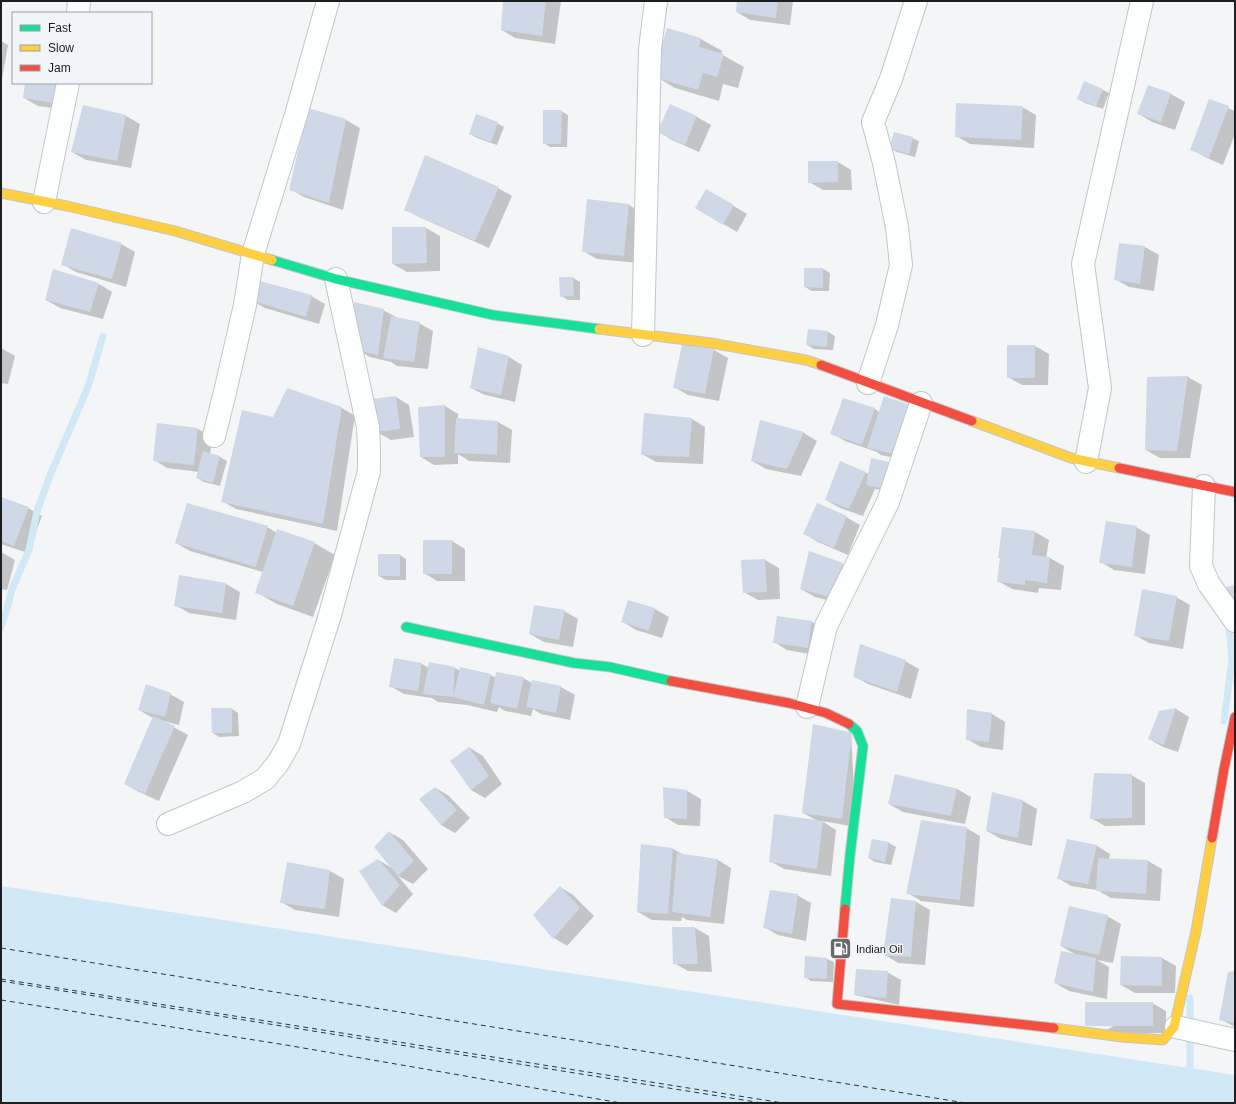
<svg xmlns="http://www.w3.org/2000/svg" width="1236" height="1104" font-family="Helvetica,sans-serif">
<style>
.water{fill:#d1e8f7}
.shadow{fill:#0003}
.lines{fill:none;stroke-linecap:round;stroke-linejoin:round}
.stream{stroke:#d1e8f7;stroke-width:7}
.ferry{stroke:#163b50;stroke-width:1;stroke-dasharray:5 4;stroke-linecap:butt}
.building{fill:#ced8e6}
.street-casing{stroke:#c4c5c7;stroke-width:24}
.fast-casing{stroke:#c4c5c7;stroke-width:11}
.slow-casing{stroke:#c4c5c7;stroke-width:11}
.jam-casing{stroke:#c4c5c7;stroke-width:11}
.street{stroke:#fdfefe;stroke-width:22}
.fast{stroke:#16e098;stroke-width:9}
.slow{stroke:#ffcf43;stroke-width:9}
.jam{stroke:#f24e42;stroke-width:9}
.labels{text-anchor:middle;stroke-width:3;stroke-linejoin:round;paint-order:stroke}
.poi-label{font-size:11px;fill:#1c1e1f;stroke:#f1f5f9;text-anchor:start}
</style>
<rect width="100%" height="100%" fill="#f3f5f7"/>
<!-- water -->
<path class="water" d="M1 886 1235 1075V1103H7L1 1102Z"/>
<!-- shadow -->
<path class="shadow" d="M504 1H561L555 44 515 38 502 30Z
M738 1H793L790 25 750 20 737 12Z
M668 30 701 39 722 51 721 54 744 67 738 88 723 84 719 101 675 88 655 76Z
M1 41 8 45 1 85Z
M26 83 68 110 38 106 24 98Z
M1148 86 1171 94 1185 102 1175 130 1152 122 1139 114Z
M1103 90 1109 93 1103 109 1085 103 1078 99Z
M1210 100 1235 111V134L1223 165 1205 157 1191 149Z
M670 105 697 117 711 125 699 152 672 140 659 132Z
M83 107 126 116 140 124 131 168 86 160 72 152Z
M1022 107 1036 115 1034 148 970 144 956 136Z
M308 109 346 120 360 128 343 210 304 197 290 189Z
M561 111 568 115 567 147H550L544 143Z
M497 123 504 127 497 145 477 138 470 134Z
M912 138 919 141 915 157 897 152 890 148Z
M838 162 851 170 852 190H823L809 182Z
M498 188 512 196 489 248 419 217 405 209Z
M707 190 747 214 737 232 696 208Z
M629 205 642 213 638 263 597 259 583 251Z
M426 228 440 236V271L407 272 393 264Z
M121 244 135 252 126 287 76 272 62 264Z
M1120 244 1145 247 1159 255 1154 291 1129 287 1115 279Z
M805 269H823L830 273 829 291H812L805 287Z
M573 278 580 282V300H568L561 296Z
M99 284 112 292 103 319 60 308 46 300Z
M311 296 325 304 319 324 265 308 251 300Z
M383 310 398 318 419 323 433 331 428 369 397 366 391 362 370 357 356 349Z
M809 330 828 332 835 336 833 350 814 349 807 345Z
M1035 346 1049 354 1048 385H1022L1008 377Z
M1 348 15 356 8 384 1 383Z
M714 350 728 358 719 401 688 395 674 387Z
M509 357 522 365 515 402 485 395 471 388Z
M1188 377 1202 385 1190 458H1160L1146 450 1148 378Z
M396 397 409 405 414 437 391 440 377 432Z
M844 399 875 409 879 412 909 461 881 455 877 452 845 441 832 433Z
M445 406 458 414V420L498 422 512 430 510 463 469 461 458 454V464L434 465 421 457Z
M342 408 355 416 337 531 236 509 222 501 274 418Z
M692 419 705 427 703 464 656 462 642 454Z
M761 421 804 433 817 441 801 476 766 469 752 461Z
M198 429 212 437 210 454 220 457 227 461 220 486 204 482 197 478 199 472 167 468 154 460Z
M865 472 894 492 875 489 863 516 840 508 826 500Z
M1 498 28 508 42 516 28 553 1 544Z
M846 517 860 525 848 555 818 542 805 534Z
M267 527 277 533 314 543 335 555 313 617 277 604 256 592 263 572 190 551 176 543Z
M1136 527 1150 535 1145 574 1114 570 1101 562Z
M1035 532 1049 540 1046 558H1050L1064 566 1061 590 1039 588 1038 593 1012 589 998 581Z
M452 541 465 549V581H437L424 573Z
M1 552 15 560 7 590 1 589Z
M400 555 406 559V580H386L379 576Z
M765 560 779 568 780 599 758 600 744 592 742 561Z
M843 564 856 572 847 605 815 597 801 589Z
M180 576 226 584 240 592 236 620 189 613 175 605Z
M1176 597 1190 605 1183 649 1149 643 1135 635Z
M629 601 655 609 669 617 662 638 636 630 623 622Z
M564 611 578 619 573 647 544 642 530 634Z
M778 617 812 622 826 630 821 656 787 650 774 642Z
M395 659 422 664 429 668H455L460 671 491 675 496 678H523L532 683V681L561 687 575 695 570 720 541 714 533 709 531 716 505 711 499 707 497 712 467 705 438 702 432 698 404 694 390 686Z
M905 661 919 669 911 699 868 684 854 676Z
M170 694 184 702 179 725 164 721V722L188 735 159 801 139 792 125 784 153 718 139 710Z
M232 709 238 713 239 736 219 737 213 733Z
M1176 709 1189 717 1178 752 1163 747 1149 739 1160 712Z
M992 714 1005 722 1003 750 981 747 967 739Z
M851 732 856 827 822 821 836 830 831 876 784 869 770 861 818 821 803 813 849 733Z
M470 748 483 756 502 784 485 798 471 790Z
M895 775 957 789 971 797 965 824 903 812 889 804Z
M1131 775 1145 783V825L1105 826 1091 818Z
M436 788 449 796 470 818 455 833 441 825Z
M687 791 701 799 700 826 678 825 665 817Z
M992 794 1023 801 1037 809 1032 846 1001 839 987 831Z
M966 828 980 836 974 907 921 901 908 893Z
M389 832 403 840 428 869 413 884 398 876 413 894 396 913 382 905 378 860 392 868Z
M872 840 889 843 896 847 891 865 875 862 869 858Z
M641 845 673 849 684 855 718 860 731 868 724 924 687 920 682 917 681 921 652 920 638 912Z
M1097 846 1110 854 1109 859 1148 861 1162 869 1160 901 1111 898 1097 890 1071 886 1058 878Z
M288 863 330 871 344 879 339 917 295 910 281 902Z
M560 887 573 895 594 916 567 946 554 938Z
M797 895 811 903 806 941 778 935 764 927Z
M916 902 930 910 925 965 898 963 885 955Z
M1107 916 1121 924 1113 963 1097 960 1109 967 1107 999 1069 991 1055 983 1075 954 1061 946Z
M673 928H695L709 936 712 972 688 971 674 963Z
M806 957 827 959 834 962 833 982 811 981 805 977Z
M1162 958 1176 966 1175 993H1135L1121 985Z
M887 972 901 980 899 1005 855 995Z
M1235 972V1027L1220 1019Z
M1152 1003 1166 1011V1033L1100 1034Z"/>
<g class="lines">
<!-- stream -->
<path class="stream" d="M1 627 7 609 12 589 29 550 37 511 51 473 88 387 103 336
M1224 721 1232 660 1229 626
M1190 1068V998"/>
<!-- ferry -->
<path class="ferry" d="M1 948 966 1103
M1 979 783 1103
M1 981 762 1103
M1 1000 286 1045 621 1103"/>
</g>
<!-- building -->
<path class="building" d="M503 1H546L542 36 501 30Z
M737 1H778L776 18 736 12Z
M667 28 701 38 699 47 724 54 717 77 703 73 698 90 653 77Z
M1084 81 1103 89 1096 106 1077 99Z
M25 83H57L54 103 23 98Z
M1148 85 1171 93 1161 122 1137 114Z
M1209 99 1229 106 1209 158 1190 150Z
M956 103 1023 106 1021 140 955 137Z
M670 104 697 116 685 145 657 132Z
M83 105 126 115 117 161 71 152Z
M308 108 346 119 329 203 289 190Z
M543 110H562L561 144H543Z
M476 114 498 122 491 142 469 134Z
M894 132 913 137 909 154 889 148Z
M425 155 499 187 475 241 404 210Z
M808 161H838V182L808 183Z
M706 189 734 205 723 225 695 208Z
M587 199 629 204 624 256 582 252Z
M392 227H426L427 263 392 264Z
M71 228 122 243 112 279 61 265Z
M1119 243 1145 246 1140 284 1114 280Z
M804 268H823V288L804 287Z
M53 269 99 283 90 312 45 300Z
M559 277H573L574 296 560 297Z
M256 280 312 295 306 317 250 300Z
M354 302 384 309 378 355 355 350Z
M391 316 420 322 414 362 383 358Z
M808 329 828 331 827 347 806 345Z
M682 344 714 349 705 394 673 388Z
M1007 345H1035V378H1007Z
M478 347 509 356 501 395 470 388Z
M1188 376 1177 451 1145 450 1147 377Z
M287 388 342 407 323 524 221 502 242 410 273 417Z
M396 396 400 429 376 432 372 399Z
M884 396 910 405 895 454 867 448Z
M843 398 875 408 862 445 830 434Z
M445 405V457H420L418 407Z
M644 413 692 418 689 457 641 455Z
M456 418 498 421 497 455 454 453Z
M760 420 804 432 787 469 751 461Z
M157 423 198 428 194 465 153 461Z
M203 451 220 456 213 483 196 478Z
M871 458 893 463 887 489 866 485Z
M840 461 866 472 849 509 825 500Z
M1 497 29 507 14 546 1 541Z
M187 503 268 526 256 567 175 543Z
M817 503 847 516 834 548 803 534Z
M1106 521 1137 526 1132 567 1099 563Z
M1002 527 1035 531 1032 555 1050 557 1047 583 1025 580V585L997 582 1000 558H998Z
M277 529 315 542 293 606 255 593Z
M423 540H452V574H423Z
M809 551 843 563 833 598 800 589Z
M378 554H400V576H378Z
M765 559 767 592 743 593 741 560Z
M179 575 226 583 222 613 174 606Z
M1235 585V605L1230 606 1226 587Z
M1142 589 1177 596 1169 641 1134 636Z
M628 600 655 608 649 631 621 622Z
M534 605 565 610 559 640 529 634Z
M777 616 812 621 808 648 773 643Z
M860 644 906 660 897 692 853 677Z
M394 658 422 663 418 691 389 687Z
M429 662 455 667 453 697 460 667 491 674 484 705 453 697 423 694Z
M496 672 524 677 517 709 490 703Z
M532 680 561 686 556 713 526 707Z
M146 684 171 693 165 717 138 710Z
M211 708H232V733H212Z
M1176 708 1164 745 1148 739 1159 711Z
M967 709 992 713 989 742 966 740Z
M153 716 175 726 145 794 124 784Z
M813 724 849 732 852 731 842 819 802 813Z
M469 747 489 776 471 790 450 761Z
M1094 773 1132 774V818L1090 819Z
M895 774 957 789 951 816 888 804Z
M435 787 457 810 441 825 419 799Z
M663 787 687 790V819L664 818Z
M992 792 1023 800 1018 838 986 831Z
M774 814 823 821 817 869 769 862Z
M921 820 967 827 960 900 906 894Z
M389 831 414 861 398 876 374 847Z
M872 839 889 842 885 862 868 858Z
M1067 839 1097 845 1088 884 1057 879Z
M641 844 673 848 668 914 637 912Z
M677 853 718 859 710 917 672 912Z
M1098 858 1148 860 1146 894 1096 891Z
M378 859 400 885 382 906 359 871Z
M287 862 330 870 325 909 280 903Z
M560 886 580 908 553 939 533 915Z
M770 890 798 894 792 934 763 928Z
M891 898 916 901 911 957 883 955Z
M1069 906 1108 915 1099 955 1060 946Z
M672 927H695L698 964H673Z
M1061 951 1096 958 1093 992 1054 983Z
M805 956 827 958V979L804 978Z
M1121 956 1162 957V986L1120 985Z
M856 969 888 971 886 998 854 995Z
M1235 971V1023L1219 1020 1228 972Z
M1085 1002H1153V1026H1085Z"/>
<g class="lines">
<defs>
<path id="street" d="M78 13 79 1
M44 202 68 83
M643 335 650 49 656 1
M868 383 887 325 901 265 897 227 884 163 873 122 891 79 916 1
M214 436 225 392 245 305 253 254 296 115 328 1
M1086 462 1100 388 1083 264 1142 1
M1204 486 1201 566 1209 584 1235 621
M807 707 826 626 888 502 921 403
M168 824 243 792 265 779 278 763 289 744 330 615 369 471V449L368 427 336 279
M1176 1027 1235 1040"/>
<path id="fast" d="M272 260 336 279 493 315 599 329
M406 627 574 663 610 667 671 681
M845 909 850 855 863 746 857 731 849 724"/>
<path id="slow" d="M1 193 67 206 175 231 272 260
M599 329 711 343 806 360 821 365
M972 421 1071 458 1119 468
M1054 1028 1122 1037 1163 1040 1174 1027 1196 931 1212 838"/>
<path id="jam" d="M821 365 972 421
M1119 468 1235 492
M671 681 789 703 826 713 849 724
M1212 838 1224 769 1235 717
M845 909 837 1004 1054 1028"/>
</defs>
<!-- street casing -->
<use href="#street" class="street-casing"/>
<!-- fast casing -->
<use href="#fast" class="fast-casing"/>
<!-- slow casing -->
<use href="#slow" class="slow-casing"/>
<!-- jam casing -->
<use href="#jam" class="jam-casing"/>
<!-- street -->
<use href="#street" class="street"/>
<!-- fast -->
<use href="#fast" class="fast"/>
<!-- slow -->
<use href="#slow" class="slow"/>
<!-- jam -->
<use href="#jam" class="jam"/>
</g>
<!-- icons -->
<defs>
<symbol id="fuel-square" viewBox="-11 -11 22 22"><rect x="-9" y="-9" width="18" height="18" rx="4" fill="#67696b" stroke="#f1f5f9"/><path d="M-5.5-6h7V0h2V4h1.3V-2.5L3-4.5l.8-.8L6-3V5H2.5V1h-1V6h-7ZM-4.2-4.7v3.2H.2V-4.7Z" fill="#fff"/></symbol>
</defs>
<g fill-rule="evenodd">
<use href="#fuel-square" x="828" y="936" width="25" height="25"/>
</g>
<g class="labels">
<!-- poi labels -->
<g class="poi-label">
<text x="856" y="953">Indian Oil</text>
</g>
</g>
<!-- border -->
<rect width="1236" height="1104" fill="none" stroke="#1c1e1f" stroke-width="4"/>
<!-- legend -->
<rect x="12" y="12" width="140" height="72" fill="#f1f5f9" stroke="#9c9fa2"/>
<rect x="20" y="25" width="20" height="6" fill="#16e098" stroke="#9c9fa2"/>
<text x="48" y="32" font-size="12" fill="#1c1e1f">Fast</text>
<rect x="20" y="45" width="20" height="6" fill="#ffcf43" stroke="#9c9fa2"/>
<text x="48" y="52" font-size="12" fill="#1c1e1f">Slow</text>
<rect x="20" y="65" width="20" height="6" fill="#f24e42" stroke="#9c9fa2"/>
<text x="48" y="72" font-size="12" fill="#1c1e1f">Jam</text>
</svg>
